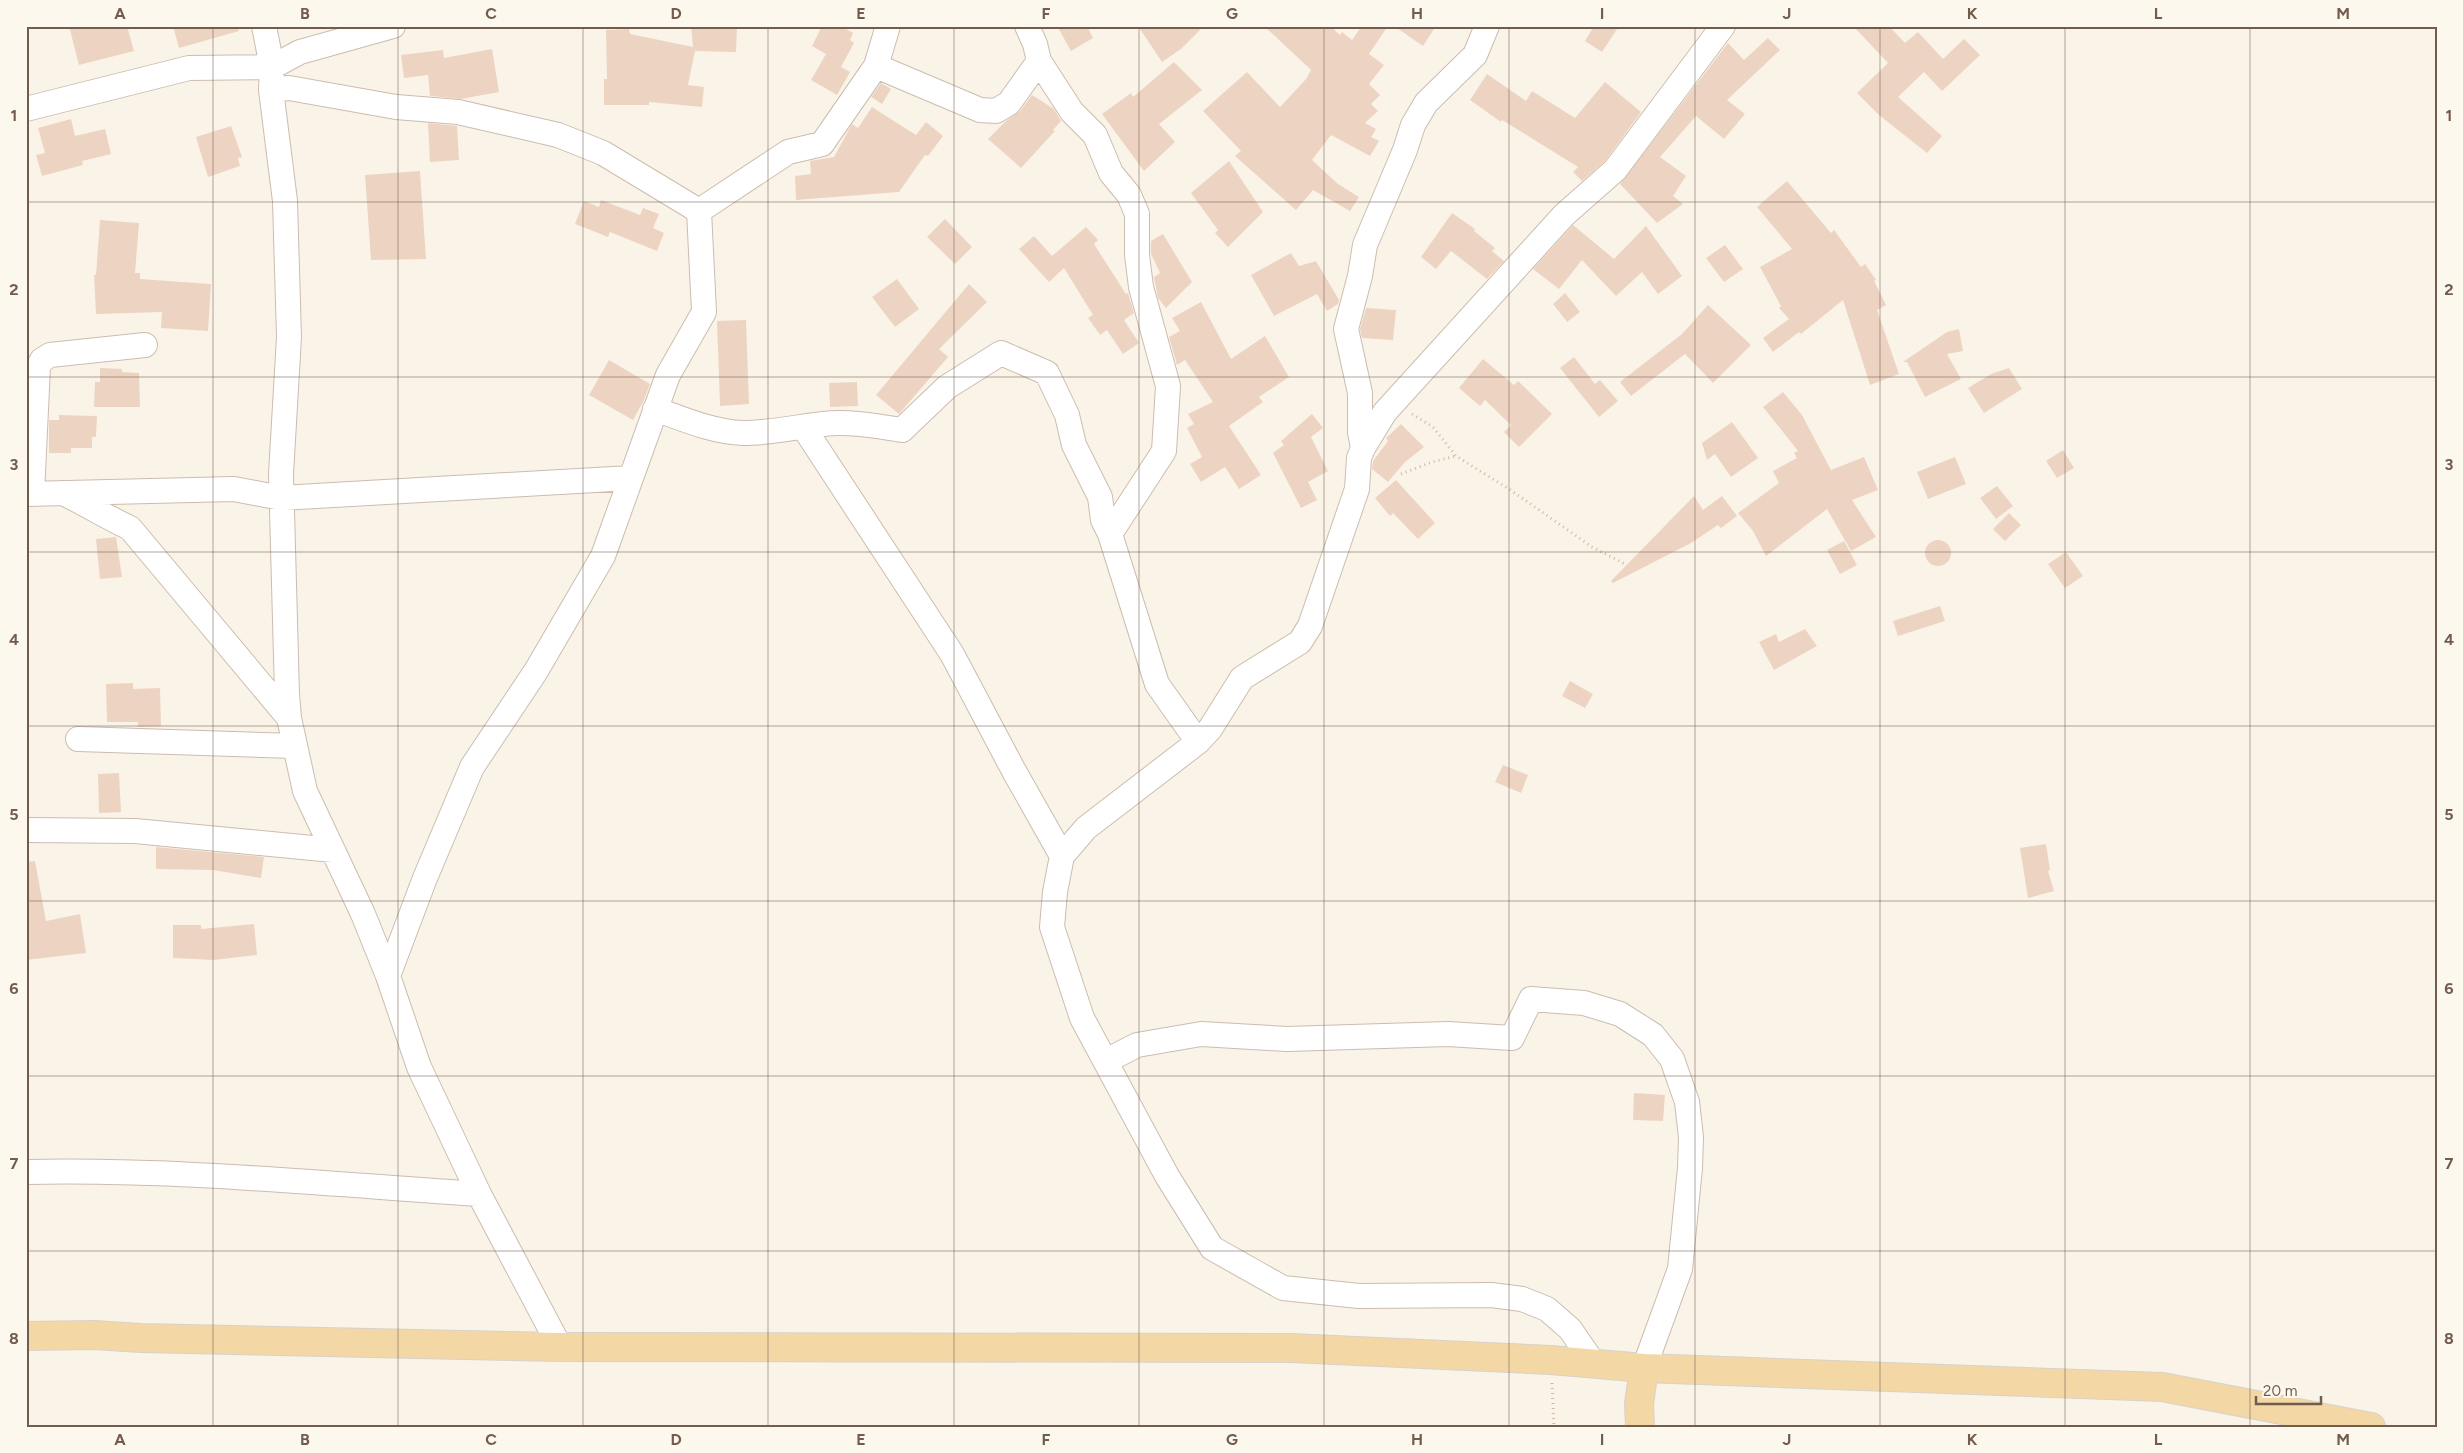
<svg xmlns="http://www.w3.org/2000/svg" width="2463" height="1453" font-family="Figtree,sans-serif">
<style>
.building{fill:#edd4c2}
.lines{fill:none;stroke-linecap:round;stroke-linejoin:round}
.minor-casing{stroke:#ccbcaf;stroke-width:26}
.major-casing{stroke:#d8d1cd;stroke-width:30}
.path{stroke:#d2b7a5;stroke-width:3;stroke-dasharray:1 4;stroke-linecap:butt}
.minor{stroke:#fff;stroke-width:24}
.major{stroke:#f3d8a6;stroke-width:28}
.grid{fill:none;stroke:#725c4e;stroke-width:1;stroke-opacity:0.55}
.neatline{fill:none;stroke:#725c4e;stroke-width:2}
.grid-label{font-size:16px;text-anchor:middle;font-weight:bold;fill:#725c4e}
</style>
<rect width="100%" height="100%" fill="#faf4e8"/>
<!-- building -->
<path class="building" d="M69 26H127L134 51 79 65Z
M173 26H238L239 31 179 48Z
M691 26H737L736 52 695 51 688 85 704 87 702 107 649 102V105H604V79H607L606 30 629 29 630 34 693 47Z
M822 26H841L853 33 850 40 854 43 841 67 850 72 837 95 811 80 826 54 812 46Z
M1057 26H1087L1093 38 1071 51Z
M1138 26H1204L1181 49 1162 62Z
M1264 26H1330L1340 35 1342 32 1352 40 1362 26H1388L1369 54 1384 65 1369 84 1380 95 1371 104 1378 111 1365 123 1376 129 1371 137 1379 141 1370 156 1331 135 1312 160 1338 184 1359 197 1350 211 1313 190 1296 210 1235 156 1241 151 1203 111 1247 72 1280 107 1306 79 1311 70Z
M1394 26H1436L1423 46Z
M1594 26H1619L1602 52 1585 41Z
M1853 26H1889L1905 43 1918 32 1943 59 1964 39 1980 55 1942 91 1924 72 1898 97 1942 136 1927 153 1879 115 1857 93 1888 63Z
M1768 38 1780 50 1727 100 1745 114 1724 139 1696 116 1660 157 1686 176 1673 196 1683 204 1657 223 1620 184 1728 43 1744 60Z
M492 49 499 92 461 99 430 96 428 75 404 78 401 55 443 50 444 58Z
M1174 62 1202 90 1159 124 1175 142 1144 171 1102 114 1131 93 1133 97Z
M1487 74 1526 101 1532 91 1575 118 1605 82 1641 112 1605 161 1582 181 1573 172 1578 167 1502 120 1501 122 1470 100Z
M881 83 891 89 882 104 871 97Z
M1032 95 1054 109 1061 121 1053 130 1055 131 1021 168 988 139 1006 121 1020 111Z
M872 107 916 135 926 122 943 136 928 156 925 155 899 192 796 200 795 176 811 174 810 161 834 157 852 124 858 128Z
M71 119 75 136 105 129 111 154 82 161 83 165 42 176 36 155 45 153 38 128Z
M428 123 457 126 459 160 430 162Z
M231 126 242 157 238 158 240 166 208 177 196 137Z
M1229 161 1263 212 1228 247 1215 233 1218 230 1191 193Z
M420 171 426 259 371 260 365 175Z
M1787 181 1831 233 1834 230 1861 267 1865 264 1876 280 1874 281 1886 305 1877 310 1899 374 1870 385 1843 300 1801 334 1799 332 1773 352 1763 338 1789 319 1779 308 1781 306 1760 267 1792 249 1757 207Z
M601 200 640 215 643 208 659 214 653 228 664 233 657 251 610 232 608 237 575 224 584 201 599 207Z
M1452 213 1475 229 1474 231 1495 248 1492 251 1504 261 1487 279 1451 251 1436 269 1421 257Z
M945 219 972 247 955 264 927 237Z
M100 220 139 223 135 273H140V279L211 284 208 331 161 328 162 312 96 314 94 275H96Z
M1573 225 1614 259 1646 226 1682 276 1658 294 1642 272 1616 296 1582 260 1559 289 1533 269Z
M1086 227 1098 240 1094 244 1126 294 1128 293 1134 313 1124 320 1139 343 1123 354 1107 330 1100 335 1088 318 1093 315 1064 268 1049 282 1019 249 1034 236 1052 256Z
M1163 234 1192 282 1166 308 1158 298 1154 277 1160 273 1151 254V241Z
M1725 245 1743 269 1724 282 1706 258Z
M1291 253 1299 266 1316 261 1339 300 1338 304 1327 311 1317 294 1274 316 1251 275Z
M897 279 919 309 895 327 872 297Z
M969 284 987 302 939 349 948 357 899 414 876 395Z
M1565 293 1580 312 1567 322 1553 304Z
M1201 302 1231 359 1265 336 1289 377 1259 397 1263 402 1229 426 1261 475 1239 489 1225 467 1201 482 1190 464 1202 457 1187 428 1194 424 1188 414 1213 402 1185 360 1177 365 1169 337 1180 331 1172 318Z
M1708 305 1751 345 1713 383 1685 354 1631 396 1620 382 1682 334Z
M1366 308 1396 310 1393 340 1362 338 1360 329Z
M746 320 749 404 720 406 717 321Z
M1959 329 1963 351 1947 354 1961 379 1925 397 1907 362H1903L1947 332Z
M1574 357 1595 384 1600 380 1618 401 1599 417 1560 368Z
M1483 359 1514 385 1518 381 1552 414 1519 447 1504 432 1511 425 1485 400 1480 406 1459 388Z
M609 360 650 384 644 400 633 420 589 395Z
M100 368 122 369V372L139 373 140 407H94L95 382H100Z
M2009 368 2022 389 1984 413 1968 388 1991 374Z
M857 382 858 406 830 407 829 383Z
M1783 392 1802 415 1831 470 1864 457 1878 490 1852 500 1876 537 1851 551 1827 509 1766 556 1753 531 1738 513 1779 483 1773 471 1797 458 1794 453 1798 451 1763 407Z
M1312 414 1323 428 1311 437 1328 471 1308 482 1317 500 1301 508 1273 453 1284 445 1281 441Z
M59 415 97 416 96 437H92V448H71V453H49V420H59Z
M1732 422 1758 458 1731 477 1715 454 1707 460 1702 443Z
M1401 424 1424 447 1405 462 1388 482 1372 469 1373 461 1388 441 1386 438Z
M2063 450 2074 468 2057 478 2046 461Z
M1955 457 1966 484 1928 499 1917 472Z
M1396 480 1435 523 1418 539 1393 513 1390 516 1375 498Z
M1997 486 2013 506 1996 519 1980 498Z
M1694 496 1703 510 1722 496 1737 516 1721 528 1718 525 1691 543 1613 583 1611 581Z
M2009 513 2021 525 2005 541 1993 529Z
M116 537 122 577 100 579 96 539Z
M1925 553a13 13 0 1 1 26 0a13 13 0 1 1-26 0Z
M1844 541 1857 565 1840 574 1827 550Z
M2066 552 2083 576 2065 588 2048 564Z
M1940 606 1945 621 1898 636 1893 621Z
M1805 629 1817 646 1774 670 1759 642 1776 634 1779 642Z
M1570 681 1593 694 1585 708 1562 696Z
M133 683V689L160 688 161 726 138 727V722H107L106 684Z
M1503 765 1528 775 1521 793 1495 782Z
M119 773 121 812 99 813 98 774Z
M2046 844 2050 870 2048 871 2054 891 2028 898 2020 848Z
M156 847 264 857 261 878 213 870 156 869Z
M35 861 46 921 80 914 86 953 26 960V862Z
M254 924 257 955 214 960 173 958V925H201V929Z
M1634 1093 1665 1095 1663 1121 1633 1120Z"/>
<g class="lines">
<defs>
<path id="minor" d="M264 26 272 67 271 90 285 201 289 337 281 474 287 694 289 718 305 791 363 914 388 976 419 1067 479 1194 560 1347
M1027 26 1035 44 1039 61 1072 112 1095 135 1111 173 1129 195 1137 214V255L1141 287 1168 386 1164 451 1110 534
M1487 26 1475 55 1426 103 1413 125 1405 150 1365 245 1360 276 1346 329 1360 393V432L1363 448 1359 458 1357 489 1310 626 1300 642 1242 678 1210 729 1198 742 1086 828 1062 856 1055 892 1052 927 1082 1018 1167 1176 1212 1248 1283 1288 1359 1296 1491 1295 1522 1299 1547 1309 1570 1329 1594 1364
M876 66 980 110 996 111 1009 103 1039 61
M271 90 289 88 396 107 458 112 558 135 603 153 699 211
M26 109 189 68 272 67 300 52 393 26
M655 409C683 419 713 432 743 433 771 433 796 427 823 424 849 421 877 426 902 430L947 387 1001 353 1047 373 1067 415 1074 445 1100 497 1103 520 1110 534 1157 684 1198 742
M804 428 952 654 1014 771 1062 856
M1363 448 1385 412 1564 215 1615 170 1723 26
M63 493C86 504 106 517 130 528L289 718
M26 494 234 489 281 498 630 478
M32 494 38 367 42 360 50 355 145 345
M78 739 295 746
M26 830 135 831 333 850
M388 976 425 878 472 767 536 671 603 556 668 375 704 312 699 211 788 152 822 144 876 66 888 26
M1106 1061 1137 1045 1201 1034 1287 1039 1448 1034 1512 1038 1531 999 1584 1003 1620 1014 1653 1035 1672 1059 1687 1102 1691 1137 1690 1168 1680 1269 1644 1368
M26 1172C177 1169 328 1184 479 1194"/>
<path id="major" d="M26 1336 94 1335 141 1338 560 1347 1291 1348 1551 1360 1644 1368 2162 1387 2371 1427
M1640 1427 1639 1404 1644 1368"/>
</defs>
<!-- minor casing -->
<use href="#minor" class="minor-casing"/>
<!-- major casing -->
<use href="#major" class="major-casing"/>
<!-- path -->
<path class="path" d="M1412 414 1433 427 1456 456 1509 489 1592 547 1625 564
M1401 474 1432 462 1456 456
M1552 1383 1554 1427"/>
<!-- minor -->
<use href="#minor" class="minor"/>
<!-- major -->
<use href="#major" class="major"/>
</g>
<!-- grid -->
<path class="grid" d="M213 26V1427M398 26V1427M583 26V1427M768 26V1427M954 26V1427M1139 26V1427M1324 26V1427M1509 26V1427M1695 26V1427M1880 26V1427M2065 26V1427M2250 26V1427M26 202H2437M26 377H2437M26 552H2437M26 726H2437M26 901H2437M26 1076H2437M26 1251H2437"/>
<!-- border -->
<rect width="2463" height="1453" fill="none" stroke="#fdf8ee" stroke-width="55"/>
<!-- scale -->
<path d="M2256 1396v8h65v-8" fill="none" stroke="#725c4e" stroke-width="2.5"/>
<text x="2263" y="1396" font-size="15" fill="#725c4e" stroke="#fdf8ee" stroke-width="4" paint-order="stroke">20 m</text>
<rect x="28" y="28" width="2408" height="1398" class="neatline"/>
<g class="grid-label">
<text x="120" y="19">A</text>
<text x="305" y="19">B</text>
<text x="491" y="19">C</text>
<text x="676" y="19">D</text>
<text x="861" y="19">E</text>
<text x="1046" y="19">F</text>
<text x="1232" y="19">G</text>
<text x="1417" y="19">H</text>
<text x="1602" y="19">I</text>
<text x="1787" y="19">J</text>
<text x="1972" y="19">K</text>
<text x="2158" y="19">L</text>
<text x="2343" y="19">M</text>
<text x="14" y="121">1</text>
<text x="2449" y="121">1</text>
<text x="14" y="295">2</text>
<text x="2449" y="295">2</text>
<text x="14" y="470">3</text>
<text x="2449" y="470">3</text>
<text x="14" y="645">4</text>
<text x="2449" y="645">4</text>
<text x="14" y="820">5</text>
<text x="2449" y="820">5</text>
<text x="14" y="994">6</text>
<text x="2449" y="994">6</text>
<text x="14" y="1169">7</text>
<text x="2449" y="1169">7</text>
<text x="14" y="1344">8</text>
<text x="2449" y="1344">8</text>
<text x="120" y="1445">A</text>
<text x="305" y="1445">B</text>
<text x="491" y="1445">C</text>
<text x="676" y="1445">D</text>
<text x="861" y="1445">E</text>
<text x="1046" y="1445">F</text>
<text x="1232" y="1445">G</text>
<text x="1417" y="1445">H</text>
<text x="1602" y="1445">I</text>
<text x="1787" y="1445">J</text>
<text x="1972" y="1445">K</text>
<text x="2158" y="1445">L</text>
<text x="2343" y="1445">M</text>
</g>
</svg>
